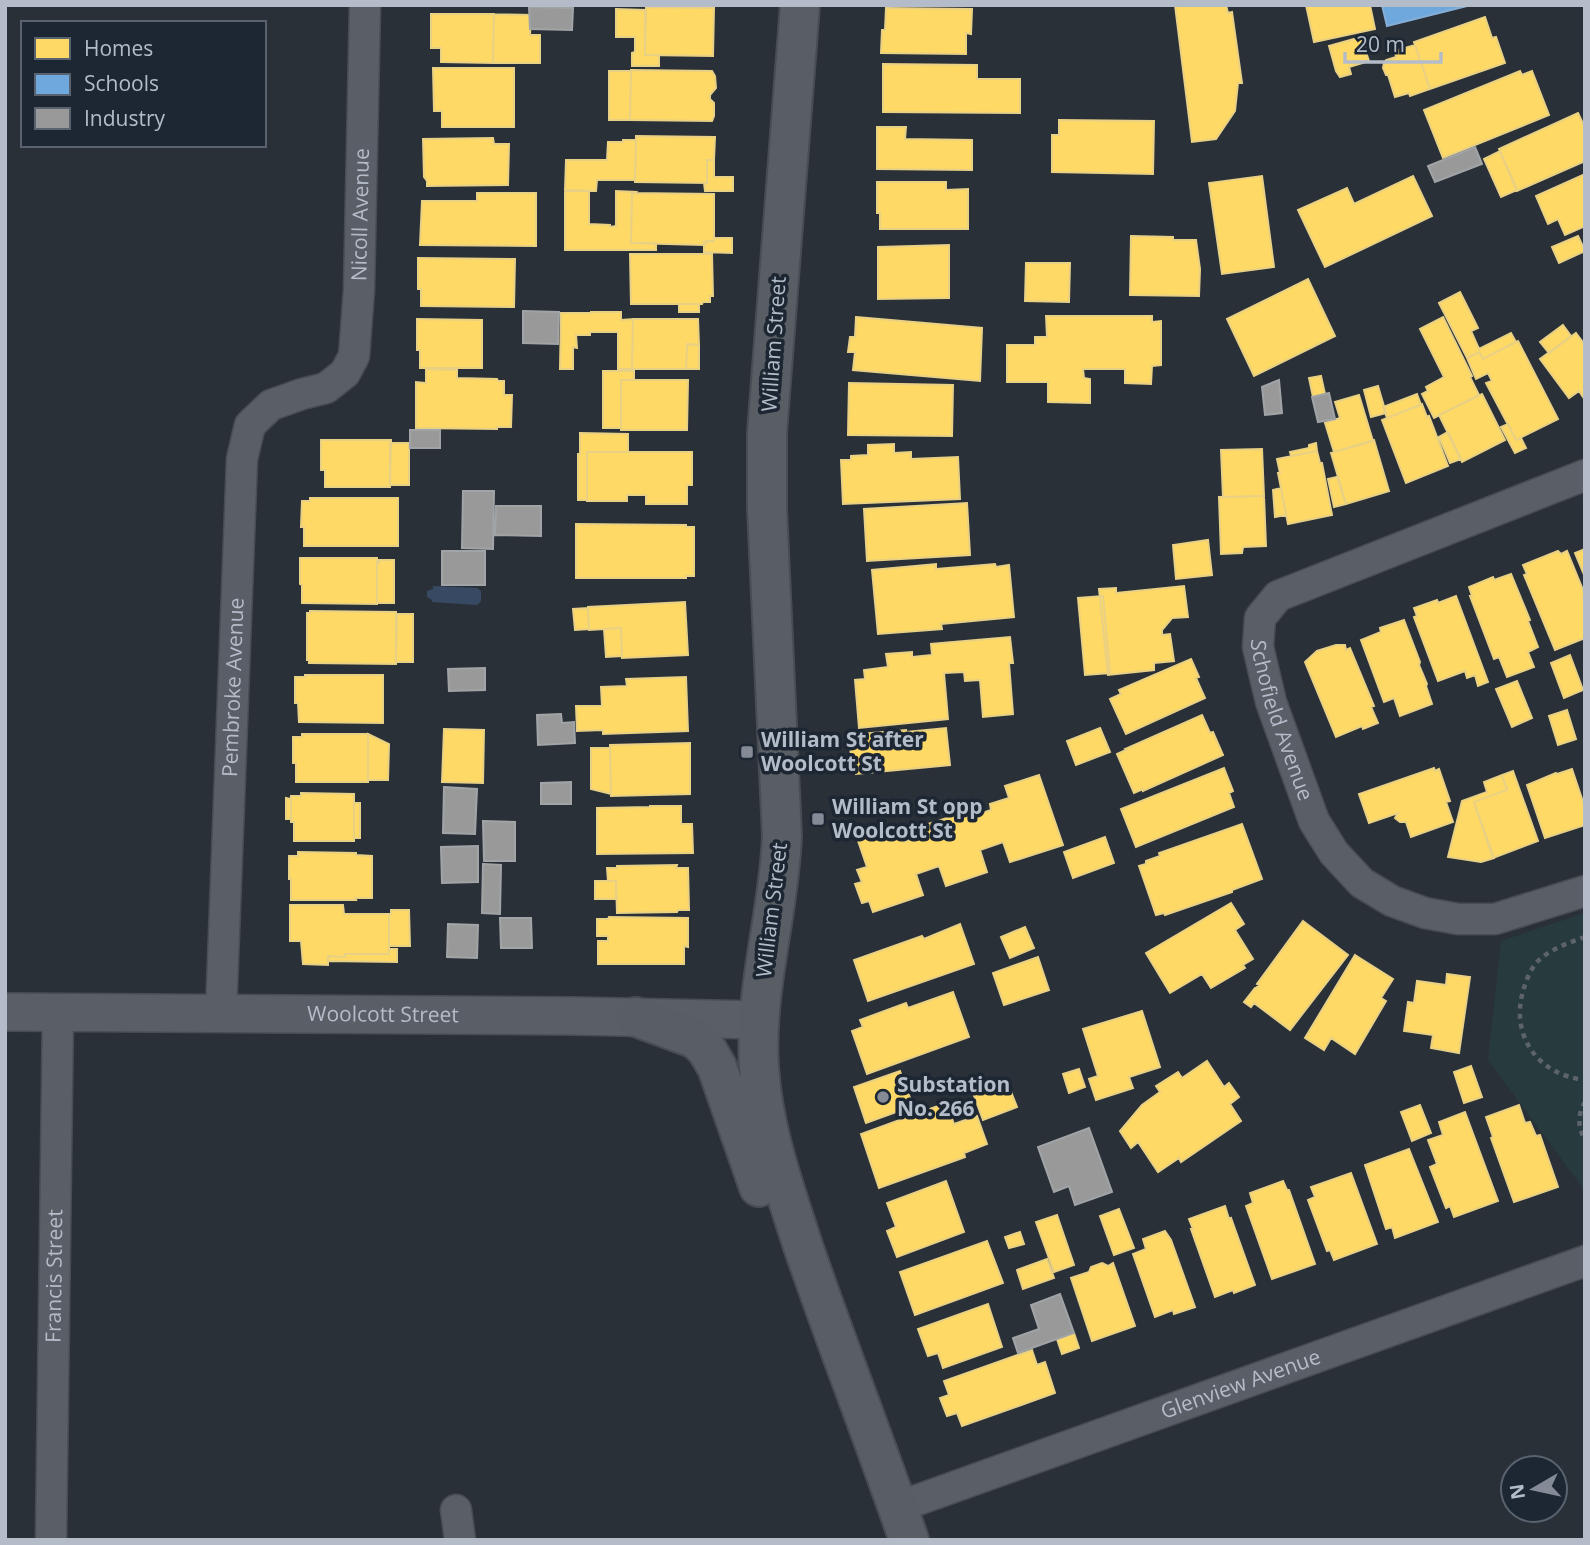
<svg xmlns="http://www.w3.org/2000/svg" width="1590" height="1545" font-family="'Open Sans',sans-serif">
<style>
.green{fill:#273a3e}
.water{fill:#384963}
.homes{fill:#ffd966;stroke:#e8d084;stroke-width:2}
.schools{fill:#6fa8dc;stroke:#84aed6;stroke-width:2}
.industry{fill:#999;stroke:#a1a4a7;stroke-width:2}
.lines{fill:none;stroke-linecap:round;stroke-linejoin:round}
.minor-casing{stroke:#484c53;stroke-width:33}
.tertiary-casing{stroke:#484c53;stroke-width:40}
.secondary-casing{stroke:#484c53;stroke-width:42}
.path{stroke:#5d636a;stroke-width:4.5;stroke-dasharray:5 5;stroke-linecap:butt}
.minor{stroke:#5a5e66;stroke-width:30}
.tertiary{stroke:#5a5e66;stroke-width:37}
.secondary{stroke:#595d64;stroke-width:38}
.poi-dot{fill:#848b96;stroke:#1d2633;stroke-width:2.5}
.labels{text-anchor:middle;stroke-width:7;stroke-linejoin:round;paint-order:stroke}
.street-label{font-size:21px;fill:#b4bcc9;stroke:#1d2633}
.poi-label{font-size:21px;font-weight:bold;fill:#b4bcc9;stroke:#1d2633;text-anchor:start}
</style>
<rect width="100%" height="100%" fill="#2a3038"/>
<!-- green -->
<path class="green" d="M1585 913V1191L1488 1060 1501 941Z"/>
<!-- water -->
<path class="water" d="M433 586 477 588 481 591V601L477 605 432 602V600L427 597V591L433 589Z"/>
<!-- homes -->
<path class="homes" d="M1175 5H1226L1228 13 1232 12 1242 83H1238L1235 111 1216 139 1192 142Z
M1306 5H1370L1375 29 1314 42Z
M646 7 714 8 713 56 645 55Z
M886 8 972 9 971 34 966 33V54L881 53 882 30H885Z
M616 9 645 10V55H659V66H632V53L635 52V37H616Z
M431 14H494L493 63 441 62V48H431Z
M494 14 531 15 530 35H540V63H493Z
M1485 17 1492 38 1496 37 1505 63 1430 89 1414 42Z
M1361 37 1369 61 1349 67 1351 74 1340 77 1336 71 1329 46Z
M1415 45 1430 89 1410 96 1409 93 1395 97 1388 75H1386L1383 68 1384 63 1386 60 1396 57 1395 51Z
M883 64 977 65V79H1020V113L883 112Z
M433 68H514V127H442V111H434Z
M631 70 712 71 715 76 716 88 710 95V99L714 103V116L712 121 630 120Z
M609 71H631L630 120H609Z
M1520 71 1522 75 1532 71 1549 115 1443 158 1424 110Z
M1578 113 1585 128V161L1517 191 1499 149Z
M1059 120 1154 121 1153 174 1052 172V135H1059Z
M877 127H906L905 139 972 140V170L877 169Z
M636 136 715 137 714 160H707V183L635 182Z
M493 138 494 144H509L508 185 427 186V181L424 177 423 139Z
M623 140H636L635 180H597L596 191 565 190 566 160H607L608 142H623Z
M1500 151 1517 190 1501 197 1484 159Z
M707 160H714V177H733V191H705L704 183H707Z
M1585 174V226L1565 235 1558 219 1548 224 1536 196Z
M1262 176 1274 267 1222 274 1209 183Z
M1413 176 1432 216 1325 267 1298 210 1347 188 1354 204Z
M877 182H946V190L968 189V229H880V213H877Z
M565 191H589V224L610 225V227L616 226V191L636 192 635 193H632L631 243H656V250H565Z
M477 193H536V246L420 245 422 201H477Z
M632 193 714 194V241H706V243L704 242 703 245 631 243Z
M1131 236 1173 237V240H1196L1200 269 1199 296 1130 295Z
M1578 236 1585 251 1559 263 1552 247Z
M714 238H732V253L704 252V242L714 241Z
M949 245V298L878 299V247Z
M630 254H712L713 296H710V302H703L702 304H631Z
M418 258 515 259 514 307 421 306V289H418Z
M1026 263H1070L1069 302 1025 301Z
M1308 279 1335 336 1254 376 1227 319Z
M1460 292 1478 328 1471 331 1479 349 1511 333 1516 342 1483 359 1479 352 1467 358 1439 303Z
M679 304H699V312H679Z
M591 312H621V320L633 319 632 369H618V332H590V335H576L577 348 573 347V369H560L561 313H591Z
M1046 316H1152V322L1161 321V365L1152 366 1151 384 1125 383V369H1083L1084 378 1090 379V403L1048 402V382H1007V345H1035V337H1047Z
M856 317 982 328 980 381 853 370 855 352H848L850 337H855Z
M1443 317 1472 376 1470 377 1479 395 1434 418 1422 394 1428 391 1426 387 1444 377 1420 329Z
M417 319 482 320V368H420V350H417Z
M633 319H698L699 345 687 344 686 369H632Z
M1563 325 1571 336 1549 353 1540 342Z
M1576 333 1585 345V400L1579 391 1569 398 1540 359Z
M1518 341 1558 419 1516 440 1486 383 1492 381 1488 373 1476 379 1467 358 1479 352 1483 359Z
M687 344 699 345V369H686Z
M426 369 457 370V378L497 379 498 381H504V395H512L511 427H497V429L416 428V382L426 383Z
M603 371H634V380H621V428H603Z
M1321 376 1325 394 1313 397 1309 378Z
M621 380H688L687 430H621Z
M849 383 953 385 952 436 848 435Z
M1378 386 1386 413 1371 417 1364 390Z
M1417 394 1421 405 1387 418 1383 407Z
M1482 394 1505 440 1462 462 1439 415Z
M1359 395 1373 441 1334 452 1325 423 1340 418 1335 402Z
M1422 404 1427 417 1429 416 1448 466 1406 483 1382 420Z
M1508 424 1516 440 1521 438 1526 448 1515 453 1501 427Z
M1448 432 1461 459 1450 463 1439 437Z
M580 433 628 434V452H587V500H578V454H580Z
M321 440H391L390 487H325V470H321Z
M1374 440 1389 491 1346 504 1331 453Z
M390 443H409V485H390Z
M1316 443 1317 451 1291 456 1290 452 1309 448V445Z
M894 444V453L911 452V459L958 457 960 499 843 504 841 460H851V456L868 455V445Z
M1262 449 1264 496 1223 497 1221 450Z
M1317 451 1320 463H1322L1332 515 1288 524 1278 473H1280L1277 459Z
M587 452H692V485H687V504H646V495H627V501H587Z
M1337 477 1346 504 1334 507 1328 479Z
M1281 488 1286 515 1275 517 1273 490Z
M1264 496 1266 546 1243 547 1242 553 1221 554 1219 497Z
M310 498H398V546H304V527H301L302 501H310Z
M967 503 970 555 867 561 864 509Z
M576 524 686 525V527H694V576H686V578H576Z
M1208 540 1212 575 1176 579 1173 545Z
M1585 549V577L1575 553Z
M1558 551 1561 554 1567 551 1585 595 1583 598 1585 602V638L1555 650 1524 575 1527 574 1523 565Z
M300 558H377V604L302 603V585L300 584Z
M379 560H394V603H377V563H379Z
M936 564V569L995 564 996 567 1009 565 1014 617 941 624 942 629 878 634 872 570Z
M1511 574 1530 620 1528 621 1538 647 1528 652 1534 667 1507 677 1499 657 1494 659 1470 596H1472L1469 587 1493 577 1494 580Z
M1184 586 1188 617 1172 618 1162 630V635L1170 634 1174 661 1154 663V670L1108 675 1099 589 1116 588V593Z
M1103 596 1110 673 1085 675 1078 598Z
M1456 596 1488 682 1478 686 1475 675 1467 678 1465 671 1438 681 1414 617 1417 616 1414 608 1437 600 1438 603Z
M685 602 688 655 622 658 621 628 589 630 588 607Z
M588 608 589 629 575 630 573 609Z
M310 611 396 612V664L309 663V660H307V613H310Z
M397 614H413V662H396Z
M1404 620 1420 662 1419 665 1427 684 1426 686 1432 704 1400 716 1394 698 1384 702 1361 640 1381 632 1380 628Z
M621 628 622 656 606 657 604 629Z
M1010 637 1013 663H1009L1013 714 983 717 980 680 965 681 964 672 944 673 948 719 859 728 855 680 865 679 864 670 888 667 886 654 912 652V657L932 655 931 644Z
M1336 645H1345L1346 650 1350 648 1374 706 1371 707 1378 723 1363 729 1362 726 1336 737 1305 662 1317 651Z
M1570 655 1583 690 1564 698 1551 663Z
M1191 659 1199 677 1196 678 1205 698 1126 734 1110 699 1121 694 1119 690Z
M305 675H383V723L299 722 298 703H295V677H305Z
M686 677 688 731 603 734V730L577 731 576 706H602L601 687 627 686 626 679Z
M1517 681 1532 718 1512 727 1496 689Z
M1567 710 1576 739 1558 745 1549 716Z
M1202 715 1210 733 1213 732 1223 755 1143 791V789L1134 793 1117 754 1126 750 1125 749Z
M946 728 950 765 856 774 854 756H851L849 735 906 730V732Z
M1100 728 1110 752 1076 765 1067 741Z
M444 729 484 730 483 783 442 782Z
M302 734H368V782H296V763H293V737H302Z
M368 734 389 744 388 780H368Z
M690 743V794L611 796 610 745Z
M591 748H610L611 794 591 789Z
M1224 768 1233 791 1229 793 1234 807 1136 847 1121 809Z
M1434 768 1435 771 1439 769 1450 801 1446 802 1453 822 1411 837 1406 822H1400L1395 818 1398 813 1369 823 1359 794Z
M1572 769 1585 808V825L1545 838 1527 785 1556 773 1557 774Z
M1513 771 1538 841 1493 858 1474 802 1507 790 1502 775Z
M1039 775 1063 845 1010 862 1003 842 980 850 987 872 946 886 939 866 916 874 923 895 873 912 869 901 862 903 855 884 862 882 857 870 867 867 857 838 878 831 881 841 901 834 904 842 925 835 922 826 966 812 968 818 991 810 990 804 1009 798 1005 786Z
M1502 775 1507 790 1474 802 1494 858 1481 862 1448 857 1462 801 1487 792 1484 782Z
M301 793 354 794V841H294V822H291V796H301Z
M286 798 291 799V819H286Z
M354 803H360V838H354Z
M650 806H681V824H692L693 853 597 854V808L650 807Z
M1242 824 1262 879 1232 890V892L1165 915 1164 913 1156 915 1139 866 1146 864V861L1160 856 1159 853Z
M1105 837 1114 863 1073 878 1064 852Z
M298 852 356 853V855L372 856V898H355L356 900H291V879H289V856H298Z
M677 865 676 868H688L689 910H678L677 912 617 913 616 881H608L607 868H617V866Z
M595 881H616V899H595Z
M1231 903 1244 924 1235 930 1253 959 1243 965 1245 968 1211 988 1202 974 1170 993 1146 953Z
M290 905H343L344 914H389V954H345V957L328 956V965L303 964 301 941H290Z
M391 910H409L410 946H389V914H391Z
M609 917 688 918V947L684 946V964H598V941H608V936H597V919H608Z
M1303 921 1348 955 1290 1030 1254 1003 1251 1007 1244 1002 1255 988H1256L1259 985 1257 984Z
M960 924 974 964 868 1001 854 960 922 936 924 939Z
M1025 927 1034 948 1010 958 1001 937Z
M389 949H397V962L328 961V956L345 957V954H389Z
M1355 955 1393 979 1381 998 1386 1001 1355 1054 1331 1038 1324 1050 1305 1038Z
M1038 957 1049 990 1004 1005 993 973Z
M1447 974 1470 977 1459 1053 1431 1048 1433 1035 1404 1031 1408 1002 1414 1003 1417 981 1446 985Z
M953 992 969 1037 867 1074 852 1031 863 1027 860 1020 906 1003 908 1008Z
M1142 1011 1160 1067 1129 1077 1133 1088 1096 1100 1089 1079 1098 1076 1083 1029Z
M1207 1061 1224 1087 1229 1083 1239 1097 1230 1104 1241 1121 1181 1162 1179 1158 1158 1172 1138 1142 1131 1148 1120 1131 1142 1105 1160 1092 1156 1086 1178 1072 1182 1078Z
M1471 1066 1482 1097 1464 1103 1454 1072Z
M1079 1069 1085 1087 1069 1093 1063 1074Z
M900 1071 913 1106 866 1123 854 1087Z
M1006 1079 1017 1107 983 1120 973 1093Z
M946 1103 954 1124 977 1116 987 1144 964 1153 965 1157 879 1188 861 1134Z
M1420 1105 1431 1133 1412 1141 1401 1112Z
M1519 1105 1525 1123 1530 1122 1536 1136 1540 1135 1558 1187 1514 1202 1491 1138 1493 1137 1486 1117Z
M1465 1112 1498 1201 1454 1217 1450 1206 1446 1208 1430 1167 1437 1164 1428 1140 1443 1135 1439 1122Z
M1409 1149 1438 1222 1395 1238 1392 1227 1386 1229 1365 1165Z
M1351 1173 1377 1244 1334 1260 1330 1250 1327 1251 1308 1200 1315 1197 1311 1187Z
M946 1181 964 1232 897 1257 887 1231 896 1227 887 1203Z
M1283 1181 1287 1190H1289L1315 1264 1272 1279 1246 1206 1253 1203 1250 1193Z
M1225 1206 1229 1219 1231 1218 1255 1285 1234 1293 1233 1290 1215 1297 1191 1229H1193L1189 1219Z
M1119 1209 1134 1248 1114 1255 1100 1216Z
M1057 1215 1074 1265 1054 1272 1036 1222Z
M1165 1231 1171 1240 1195 1307 1174 1314 1173 1310 1155 1317 1133 1254 1146 1249 1143 1239Z
M1020 1232 1024 1244 1009 1248 1005 1237Z
M987 1241 1003 1283 915 1315 900 1272Z
M1047 1259 1054 1278 1023 1289 1017 1270Z
M1102 1263 1108 1266 1113 1263 1135 1326 1092 1341 1071 1278 1089 1272 1091 1267Z
M988 1304 1002 1347 943 1368 938 1353 928 1356 918 1329Z
M1074 1333 1079 1348 1062 1354 1057 1339Z
M1032 1350 1037 1365 1045 1362 1055 1393 962 1426 957 1413 947 1416 940 1398 949 1395 944 1381Z"/>
<!-- schools -->
<path class="schools" d="M1382 5H1471L1387 26Z"/>
<!-- industry -->
<path class="industry" d="M529 7 573 8 572 30 530 29Z
M1475 147 1482 164 1435 182 1428 166Z
M523 311 559 312 558 344 523 343Z
M1279 380 1282 413 1265 415 1262 387Z
M1329 393 1335 419 1318 422 1312 397Z
M410 430H440V448H410Z
M463 491H494L493 549 462 548Z
M496 506H541V536L495 535Z
M442 551H485V585H442Z
M485 668V690L449 691 448 669Z
M561 714 562 723 574 722 575 743 538 745 537 715Z
M571 782V804H541V783Z
M444 787 477 789 475 834 443 833Z
M483 821 515 822V861H484Z
M478 846V882L442 883 441 847Z
M483 864 501 865 500 914 482 913Z
M500 918H531L532 948H501Z
M448 924 478 925 477 958 447 957Z
M1089 1128 1112 1192 1075 1205 1069 1186 1054 1192 1038 1147Z
M1060 1294 1074 1333 1018 1353 1013 1338 1039 1329 1031 1305Z"/>
<g class="lines">
<defs>
<g id="minor">
<path id="s1" d="M1585 475 1278 596 1260 618 1258 647 1271 702 1314 821 1334 853 1362 883 1392 901 1425 913 1458 919H1495L1585 891"/>
<path id="s2" d="M221 1013 242 459 250 425 271 405 302 394 326 388 345 373 354 356 359 290 365 5"/>
<path id="s3" d="M898 1507 1585 1261"/>
<path d="M456 1510 460 1540"/>
<path id="s4" d="M51 1540 58 1011"/>
</g>
<g id="tertiary">
<path id="s5" d="M5 1012 575 1016 759 1020"/>
</g>
<path id="secondary" d="M800 5 767 433V508L782 836C779 914 754 989 759 1067 763 1130 784 1187 803 1246 837 1345 875 1441 909 1540
M636 1017 696 1039 707 1050 717 1067 759 1187"/>
</defs>
<!-- minor casing -->
<use href="#minor" class="minor-casing"/>
<!-- tertiary casing -->
<use href="#tertiary" class="tertiary-casing"/>
<!-- secondary casing -->
<use href="#secondary" class="secondary-casing"/>
<!-- path -->
<path class="path" d="M1585 937C1568 943 1550 949 1537 962 1530 970 1526 981 1523 991 1510 1037 1539 1075 1585 1080
M1585 1102C1577 1115 1578 1128 1585 1140"/>
<!-- minor -->
<use href="#minor" class="minor"/>
<!-- tertiary -->
<use href="#tertiary" class="tertiary"/>
<!-- secondary -->
<use href="#secondary" class="secondary"/>
</g>
<!-- markers -->
<g class="poi-dot">
<rect x="740" y="745" width="14" height="14" rx="3.5"/>
<rect x="811" y="812" width="14" height="14" rx="3.5"/>
<circle cx="883" cy="1097" r="7"/>
</g>
<g class="labels">
<!-- street labels -->
<g class="street-label">
<text dy="7" stroke="none"><textPath href="#s2" startOffset="861">Nicoll Avenue</textPath></text>
<text transform="translate(774 344) rotate(-86)" y="7">William Street</text>
<text dy="7" stroke="none"><textPath href="#s2" startOffset="326">Pembroke Avenue</textPath></text>
<text dy="7" stroke="none"><textPath href="#s1" startOffset="464">Schofield Avenue</textPath></text>
<text transform="translate(772 910) rotate(-83)" y="7">William Street</text>
<text dy="7" stroke="none"><textPath href="#s5" startOffset="378">Woolcott Street</textPath></text>
<text dy="7" stroke="none"><textPath href="#s4" startOffset="264">Francis Street</textPath></text>
<text dy="7" stroke="none"><textPath href="#s3" startOffset="364">Glenview Avenue</textPath></text>
</g>
<!-- poi labels -->
<g class="poi-label">
<text x="761" y="747">William St after<tspan x="761" dy="24">Woolcott St</tspan></text>
<text x="832" y="814">William St opp<tspan x="832" dy="24">Woolcott St</tspan></text>
<text x="897" y="1092">Substation<tspan x="897" dy="24">No. 266</tspan></text>
</g>
</g>
<!-- border -->
<rect width="1590" height="1545" fill="none" stroke="#b4bcc9" stroke-width="14"/>
<!-- legend -->
<rect x="21" y="21" width="245" height="126" fill="#1d2633" stroke="#59626f" stroke-width="2"/>
<rect x="35" y="38" width="35" height="21" fill="#ffd966" stroke="#59626f" stroke-width="2"/>
<text x="84" y="56" font-size="21" fill="#b4bcc9">Homes</text>
<rect x="35" y="74" width="35" height="21" fill="#6fa8dc" stroke="#59626f" stroke-width="2"/>
<text x="84" y="91" font-size="21" fill="#b4bcc9">Schools</text>
<rect x="35" y="108" width="35" height="21" fill="#999999" stroke="#59626f" stroke-width="2"/>
<text x="84" y="126" font-size="21" fill="#b4bcc9">Industry</text>
<!-- north arrow -->
<g transform="translate(1534 1489) rotate(261)"><circle r="33" fill="#1d2633" stroke="#59626f" stroke-width="2"/>
<path d="M0-5L12 26L0 18L-12 26Z" fill="#848b96"/>
<text y="-10" font-size="19" font-weight="bold" text-anchor="middle" fill="#b4bcc9">N</text>
</g>
<!-- scale -->
<path d="M1345 52v10h96v-10" fill="none" stroke="#b4bcc9" stroke-width="3.5"/>
<text x="1356" y="52" font-size="21" fill="#b4bcc9" stroke="#1d2633" stroke-width="5" paint-order="stroke">20 m</text>
</svg>
